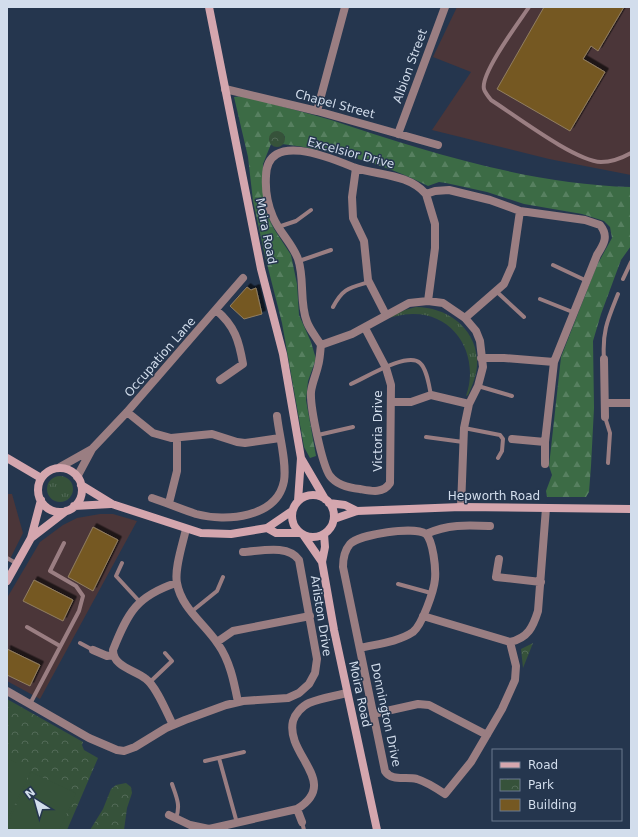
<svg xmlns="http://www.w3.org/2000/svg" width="638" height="837" font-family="'DejaVu Sans',sans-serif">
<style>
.industrial{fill:#4b3639}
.grass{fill:url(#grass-tufts)}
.forest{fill:url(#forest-firs)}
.park{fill:url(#park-crowns)}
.pitch{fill:#36523a}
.building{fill:#755822;stroke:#917e61;filter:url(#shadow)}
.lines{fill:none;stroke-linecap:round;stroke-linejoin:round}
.lane{stroke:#9a7e82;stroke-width:4}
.street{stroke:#9a7e82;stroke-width:8}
.secondary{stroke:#d4a6ae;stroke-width:8}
.labels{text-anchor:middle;stroke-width:3;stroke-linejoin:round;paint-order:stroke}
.street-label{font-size:12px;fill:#d2ddec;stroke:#25364e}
</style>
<defs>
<pattern id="grass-tufts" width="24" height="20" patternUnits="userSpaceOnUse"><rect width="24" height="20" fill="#36523a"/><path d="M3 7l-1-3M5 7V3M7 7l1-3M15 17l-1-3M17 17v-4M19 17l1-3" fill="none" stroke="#526a57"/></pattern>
<pattern id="forest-firs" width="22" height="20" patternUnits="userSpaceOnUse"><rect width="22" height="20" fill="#3c6b45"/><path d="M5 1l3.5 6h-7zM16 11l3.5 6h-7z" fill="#578060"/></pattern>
<pattern id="park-crowns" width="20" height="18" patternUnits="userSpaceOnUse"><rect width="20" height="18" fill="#36523a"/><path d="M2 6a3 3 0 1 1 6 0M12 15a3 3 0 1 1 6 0" fill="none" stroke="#526a57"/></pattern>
<filter id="shadow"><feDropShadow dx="3.5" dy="-3.5" stdDeviation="0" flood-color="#0009"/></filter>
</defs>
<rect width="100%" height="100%" fill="#25364e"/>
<!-- industrial -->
<path class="industrial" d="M457 7H631V175L549 159 432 130 471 72 433 57Z
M7 494H12L23 533 7 565Z
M100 514H113L137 521 40 699 7 681V598L40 542 63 525 77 518Z"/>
<!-- grass -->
<path class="grass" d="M416 307C446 307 475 327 477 359 478 372 473 384 468 395L466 396C480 357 456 313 412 314 402 314 392 317 382 320L405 310Z
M47 489a13 13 0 1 1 26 0a13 13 0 1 1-26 0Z"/>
<!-- forest -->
<path class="forest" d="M244 96C273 105 302 111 331 120 428 152 528 184 631 187V246L621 260 601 314 593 341 594 408 591 466 589 492 586 497H547L546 491 552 475 549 466 561 357 597 265 612 238 610 227 604 221 582 214 524 204 487 192 446 183 439 182 428 186C383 163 332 150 282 144L285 137 283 134 275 132 269 139 271 144 263 164 264 208 274 229 291 255 297 284 299 315 311 342 316 359 308 381 306 400 316 456 310 458 304 447 282 323 265 256 253 201 248 157 234 97Z"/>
<!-- park -->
<path class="park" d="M269 139a8 8 0 1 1 16 0a8 8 0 1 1-16 0Z
M533 643 523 668 521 649Z
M7 699 83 742 82 745 84 750 98 758 67 830H7Z
M126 783 131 787 132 793 127 808 124 830H90L103 809 111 789 116 785Z"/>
<!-- pitch -->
<path class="pitch" d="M7 758 31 770 7 821Z
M31 772 76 793 59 830H7V826Z"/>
<!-- building -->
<path class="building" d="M544 7H624L598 51 591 46 583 59 605 72 570 131 497 89Z
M247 287 251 290 256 288 262 314 244 319 230 306Z
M93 527 118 540 93 591 68 577Z
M34 580 73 600 63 621 23 601Z
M7 649 40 665 30 686 7 675Z"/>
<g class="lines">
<!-- lane -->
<path class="lane" d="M529 7C519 22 480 74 484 89 485 93 489 97 491 100 516 116 575 161 601 162 611 162 622 158 631 153
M278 227 296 221 311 210
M299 261 331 250
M553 265 587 281
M623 279 631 262
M497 292 524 317
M540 299 575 313
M333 307C343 288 349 288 369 282
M604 359C602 331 608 319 618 294
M351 384C365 378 408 351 420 363 427 369 429 386 431 395
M478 386 512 396
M605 417 610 433 608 463
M464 428 500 435 503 439 502 451 498 458
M318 435 353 427
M426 437 463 442
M7 558 16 563
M122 563 116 576 139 601
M398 584 431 593
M191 612 217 591 223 577
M27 627 60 646
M80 643 93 650
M150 682 172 661 165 653
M30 704 79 611 83 596 76 586 50 571 64 543
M219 758 237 823
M205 761 244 752
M172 784C176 796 181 805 176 818
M302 822 304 830"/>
<!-- street -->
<path class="street" d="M225 89 317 111 438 145
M317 111 345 7
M398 134 445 7
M356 168 352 197 353 218 364 241 368 280 386 315
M426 194 435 224V248L428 301
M216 310C235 326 239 341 243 364L220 380
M465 318 504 284 512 266 520 211
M321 345C320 352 320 359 318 366 316 375 312 383 311 392 310 407 322 465 330 476 337 485 349 488 360 489 371 491 383 494 390 483L391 385 386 368 365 328
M481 358H504L554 362
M604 359 605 417
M392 402H411L431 395 469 404
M606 403H631
M127 412 153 433 171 438 212 434 237 442 245 443 280 438
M512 439 545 442
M60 467 92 449
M77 477 92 449 127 412 243 278
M152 498C167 503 181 509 196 514 226 522 277 518 284 481 287 463 279 435 277 416
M169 503 177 471V438
M461 507 464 428 469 404 478 386 483 367 480 341 476 331 465 318 443 303 428 301 409 303 352 334 321 345C316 337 310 330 307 322 299 302 305 279 298 259 292 243 279 232 273 217 267 203 265 191 266 176 267 131 329 157 353 167 378 176 407 173 426 194L435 191 449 190 490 200 520 211 585 220 600 225C609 236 604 244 597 255L554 362 545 442V464
M490 526C467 525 448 524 426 534 414 526 360 534 350 544 344 551 343 559 343 567L385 771C392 782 405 776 417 779 427 782 436 788 445 794L471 762 502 709 515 680 516 666 510 642C528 638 533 627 538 611L546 508
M186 529C183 543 174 569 177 583 181 608 205 624 218 644 230 661 234 682 238 702
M499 559 496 577 541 582
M423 616 510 642
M217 642 233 631 310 616
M360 648C377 644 398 642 413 632 422 625 434 591 435 579 436 568 433 541 426 534
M93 650 107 656 113 655
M7 691 89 738 117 750 124 751 135 747 166 728 185 720 226 705 243 701 288 698 299 693 309 684 315 673 317 659 299 560C288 544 261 551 243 552
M373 714 418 704 429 705 487 735
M173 725C167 713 156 686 146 679 135 670 113 667 113 650 128 612 137 596 176 583
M297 809 302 822
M169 815 190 825 209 829 297 809C341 782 285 755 293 721 295 714 302 706 309 703 321 698 335 696 347 693"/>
<!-- secondary -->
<path class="secondary" d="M209 7 261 269 283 354 301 458 298 501
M7 458 41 478
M301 458 325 499
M38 490a22 22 0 1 1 44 0a22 22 0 1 1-44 0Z
M81 485 112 504 201 533 231 534 267 528 292 511
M292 516a21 21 0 1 1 42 0a21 21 0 1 1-42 0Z
M329 503 345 505 357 511
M74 506 111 504
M334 519 357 511 461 507 631 509
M267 528 276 533H299
M324 534 325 547 322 562 334 630 377 830
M304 536 322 562
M31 538 66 511
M7 581 31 538 41 500"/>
</g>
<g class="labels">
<!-- street labels -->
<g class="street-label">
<text transform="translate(410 66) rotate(-70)" y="4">Albion Street</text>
<text transform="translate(335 104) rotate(15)" y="4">Chapel Street</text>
<text transform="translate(351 153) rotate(15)" y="4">Excelsior Drive</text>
<text transform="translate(266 231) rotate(79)" y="4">Moira Road</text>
<text transform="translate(160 357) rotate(-49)" y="4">Occupation Lane</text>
<text transform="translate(378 431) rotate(-90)" y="4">Victoria Drive</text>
<text x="494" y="500">Hepworth Road</text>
<text transform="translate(321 616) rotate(81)" y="4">Arliston Drive</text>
<text transform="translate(360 694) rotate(78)" y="4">Moira Road</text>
<text transform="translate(386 715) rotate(78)" y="4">Donnington Drive</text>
</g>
</g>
<!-- border -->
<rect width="638" height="837" fill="none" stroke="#d2ddec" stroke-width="16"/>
<!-- legend -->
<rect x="492" y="749" width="130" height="72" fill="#25364e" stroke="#6a798d"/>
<rect x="500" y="762" width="20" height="6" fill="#d4a6ae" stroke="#6a798d"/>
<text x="528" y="769" font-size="12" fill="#d2ddec">Road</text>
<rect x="500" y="779" width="20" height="12" fill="url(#park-crowns)" stroke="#6a798d"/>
<text x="528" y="789" font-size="12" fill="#d2ddec">Park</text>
<rect x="500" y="799" width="20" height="12" fill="#755822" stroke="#6a798d"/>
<text x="528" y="809" font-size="12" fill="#d2ddec">Building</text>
<!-- north arrow -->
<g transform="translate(36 801) rotate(323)" stroke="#25364e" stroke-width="3" paint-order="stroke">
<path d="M0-3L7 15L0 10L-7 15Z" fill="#d2ddec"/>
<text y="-6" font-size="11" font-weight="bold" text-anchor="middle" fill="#d2ddec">N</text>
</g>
</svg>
